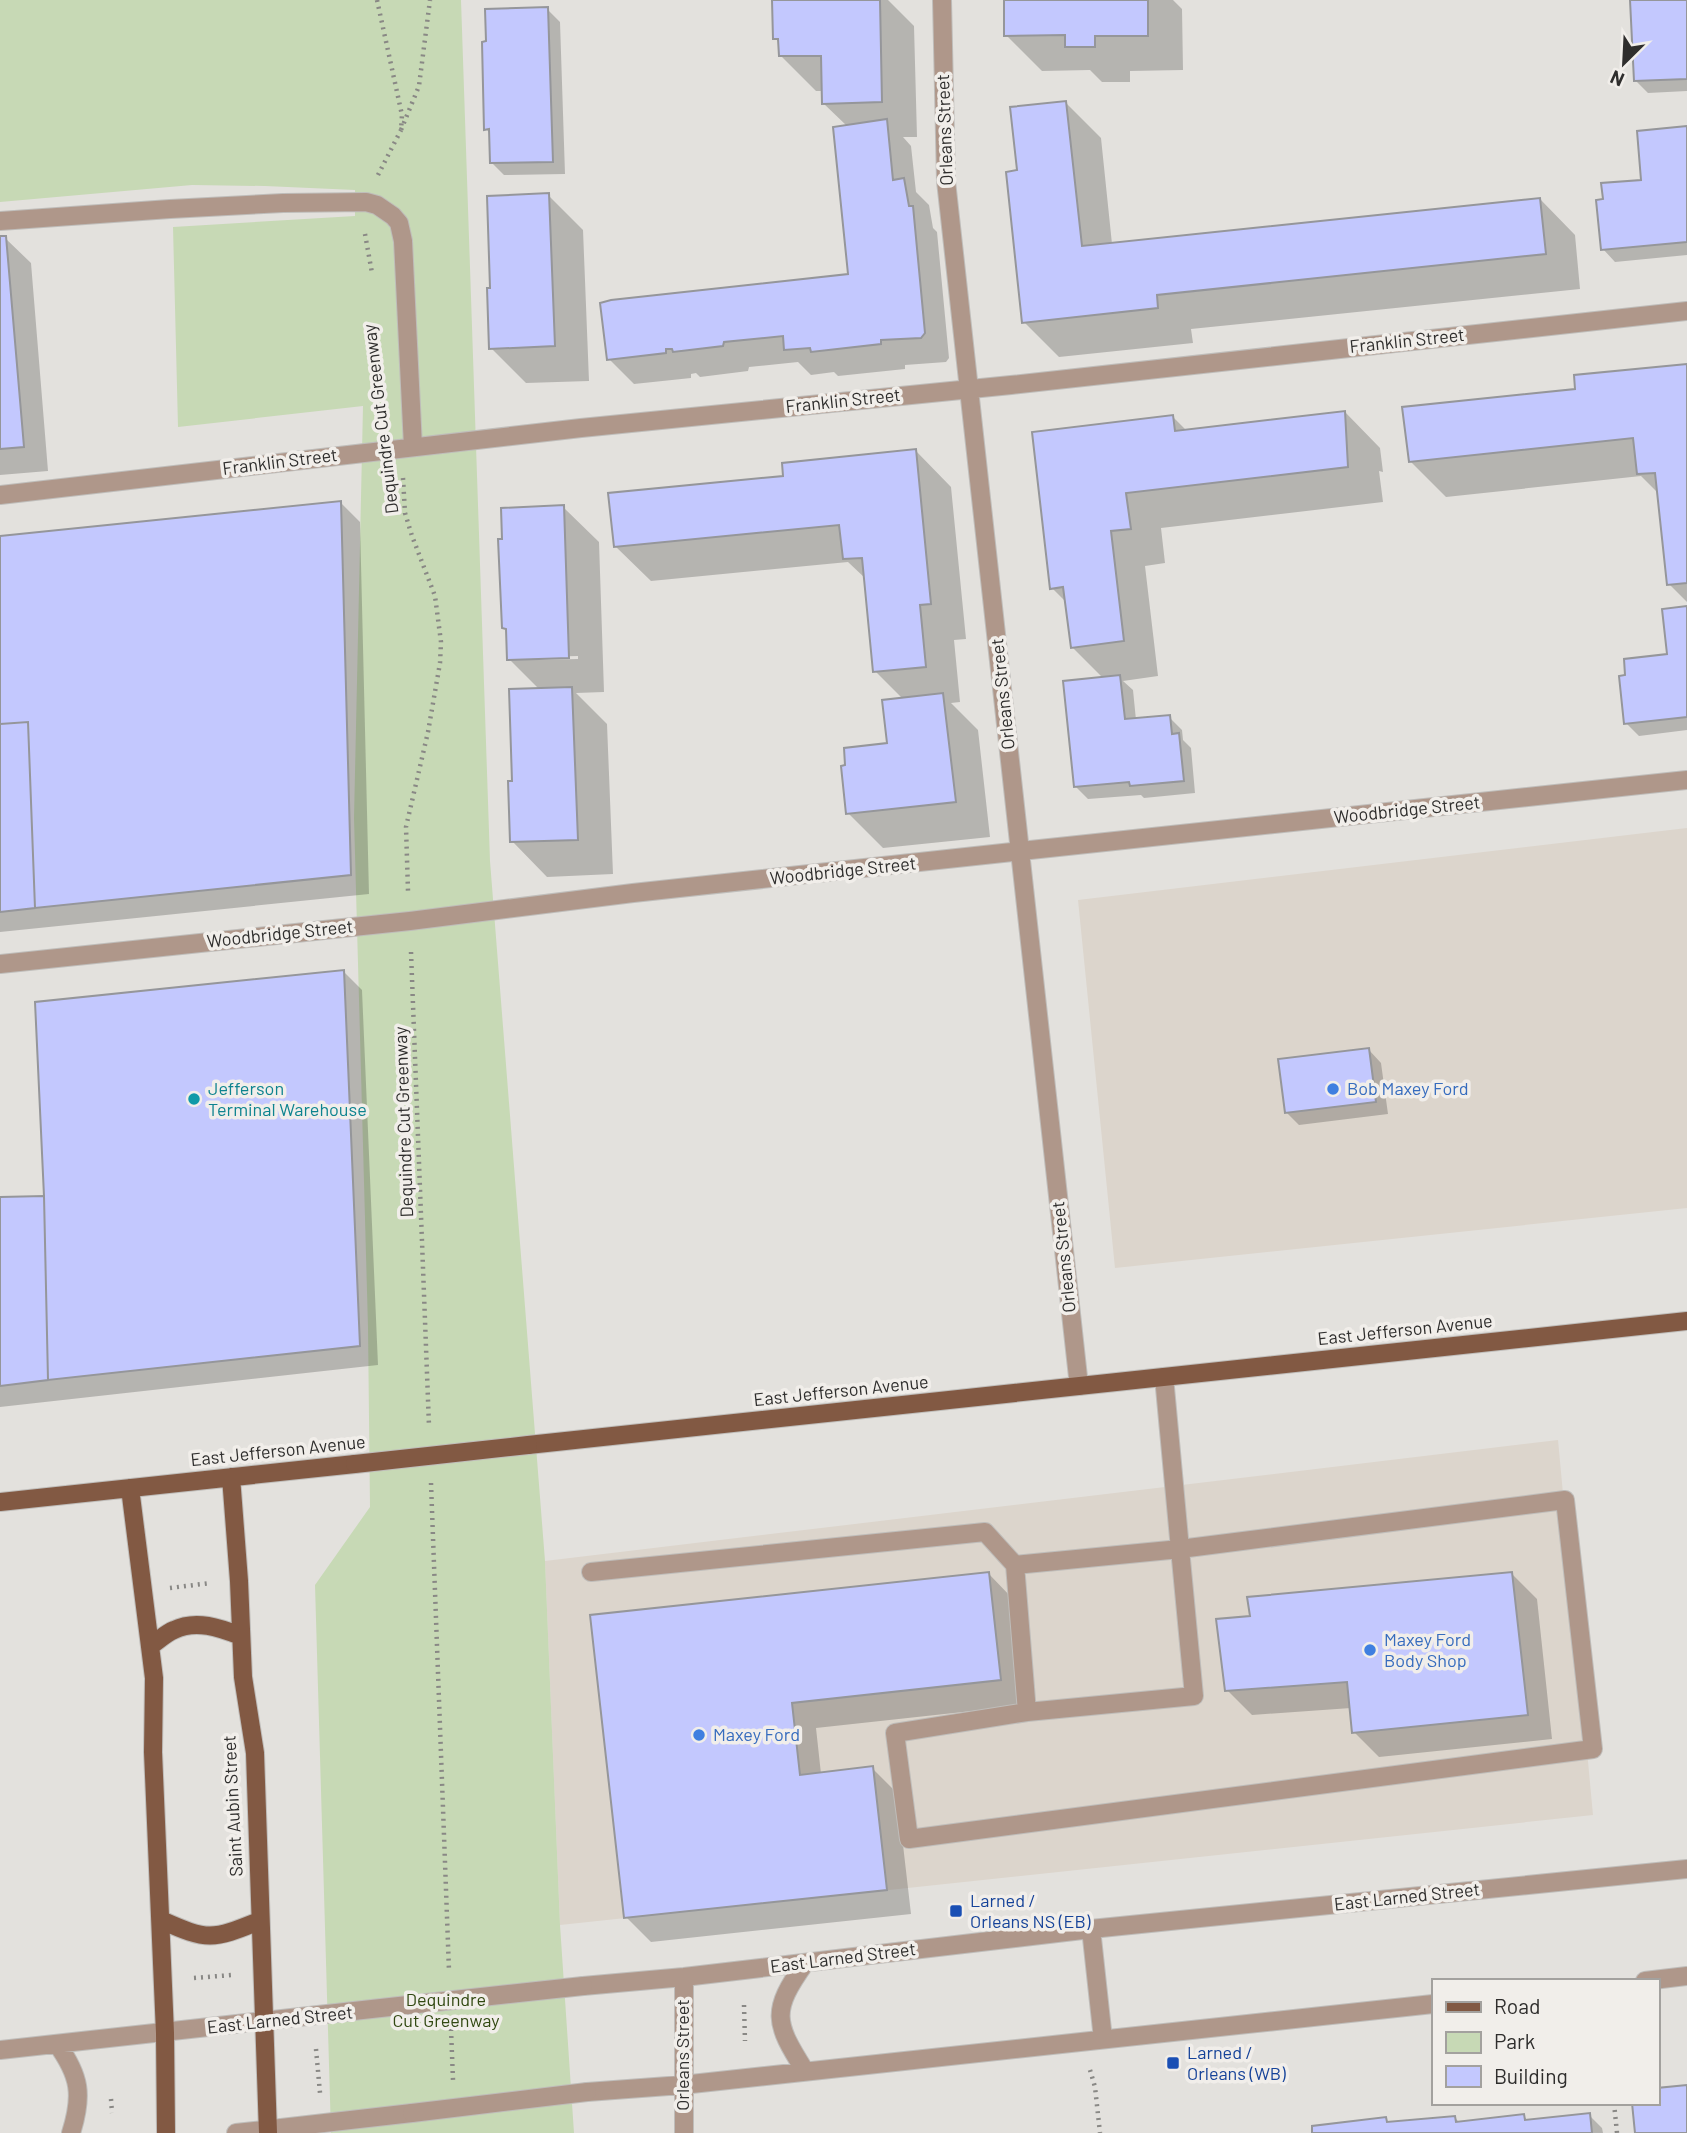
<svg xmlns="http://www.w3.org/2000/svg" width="1687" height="2133" font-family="Barlow,sans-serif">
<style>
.built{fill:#dcd5cc}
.green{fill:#c7d9b5}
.shadow{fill:#0003;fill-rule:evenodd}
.building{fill:#c3c8fe;stroke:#95969a;stroke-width:2}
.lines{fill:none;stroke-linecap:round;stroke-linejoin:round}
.minor-casing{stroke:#bfbdba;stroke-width:20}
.major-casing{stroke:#bfbdba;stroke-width:20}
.path{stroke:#898885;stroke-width:4.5;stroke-dasharray:2 5;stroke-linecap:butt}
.minor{stroke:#af978a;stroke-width:18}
.major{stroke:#825943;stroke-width:18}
.minor-bridge-casing{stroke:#bfbdba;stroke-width:20;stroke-linecap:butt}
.major-bridge-casing{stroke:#bfbdba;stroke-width:20;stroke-linecap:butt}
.minor-bridge{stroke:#af978a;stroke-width:18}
.major-bridge{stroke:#825943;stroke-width:18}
.shop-dot{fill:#3f7fe0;stroke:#f1eeea;stroke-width:2.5}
.culture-dot{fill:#0f9aa8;stroke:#f1eeea;stroke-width:2.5}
.transit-dot{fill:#1a4fb4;stroke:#f1eeea;stroke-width:2.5}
.labels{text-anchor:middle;stroke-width:7;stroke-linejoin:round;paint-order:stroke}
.street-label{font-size:18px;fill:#2f2e2d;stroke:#f1eeea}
.culture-label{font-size:18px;fill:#0d838f;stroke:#f1eeea;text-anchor:start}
.shop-label{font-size:18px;fill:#366cbe;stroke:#f1eeea;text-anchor:start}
.transit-label{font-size:18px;fill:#164399;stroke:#f1eeea;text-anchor:start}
.park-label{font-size:18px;fill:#314811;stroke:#f1eeea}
</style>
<rect width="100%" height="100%" fill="#e3e1dd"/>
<!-- built -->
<path class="built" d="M1687 828V1208L1115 1268 1078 900Z
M1558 1440 1593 1815 560 1925 545 1561Z"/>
<!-- green -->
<path class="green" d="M0 0H461L490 861 545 1561 560 1925 574 2133H331L315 1585 370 1507 368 1328 354 818 363 406 178 427 173 227 355 216V190L265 186 192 185 0 202Z"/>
<!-- shadow -->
<path class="shadow" d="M774 0H888L914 26 917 137H903L911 146 916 192 929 205 933 228 937 232 949 358 946 362 905 365V369L838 376 834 372 811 375 798 362 749 367 748 371 700 377 696 373 691 374V378L634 384 609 359 850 275 847 126 823 103V91H816L781 56 780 43 775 38Z
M1006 0H1173L1182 9 1183 70 1130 71V82H1102L1090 70 1042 71 1006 35Z
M1632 0H1687V91L1648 93 1636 81Z
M547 9 560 22 565 174 504 175 492 163 491 134 486 129Z
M1065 102 1101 138 1112 244 1540 199 1575 235 1580 289 1191 329 1193 343 1059 357 1024 322 1019 172Z
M1687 128V255L1615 262 1603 249 1643 181Z
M548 195 583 230 589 381 526 383 491 348 492 290Z
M0 238H5L31 263 48 471 0 475Z
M1687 365V602L1669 584 1659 494 1641 476 1446 497 1410 461 1577 390Z
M1345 412 1380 448 1383 472 1379 471 1383 502 1161 528 1165 563 1145 566 1158 676 1123 681 1133 690 1136 720 1169 717 1182 730 1183 740 1191 748 1195 793 1144 798 1141 795 1088 799 1076 787 1104 679 1072 647 1067 603 1052 588 1173 417 1187 431Z
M916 451 951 487 966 639 954 640 960 702 951 703 978 730 990 837 883 848 848 813 889 744 903 699 875 671 866 579 848 562 651 581 615 546 785 478Z
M341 503 360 522 369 894 0 932V538Z
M563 507 599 542 604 692 576 693 607 724 613 874 547 877 512 841 514 782 540 690 509 659 508 632 503 627ZM578 656V659L536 660V657Z
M1687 608V730L1639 736 1626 723 1669 656Z
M343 971 362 990 378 1365 0 1407V1198L46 1197Z
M1369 1050 1381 1063 1388 1114 1299 1125 1286 1112Z
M988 1573 1013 1599 1026 1705 816 1728 821 1774 872 1768 897 1793 911 1914 651 1942 626 1917 592 1617Z
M1512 1574 1537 1599 1552 1739 1379 1757 1354 1732 1351 1708 1252 1715 1227 1690 1252 1618Z
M1589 2115 1602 2128 1603 2133H1314L1385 2119 1390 2124 1454 2117 1460 2123 1523 2116 1528 2121Z"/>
<!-- building -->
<path class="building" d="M772 0H880L882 102 822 104 821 56H779L778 39H773Z
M1004 0H1148V36H1095V47H1065V35L1004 36Z
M1630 0H1687V79L1634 81Z
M548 7 553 162 490 163 489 129 484 130 482 42 486 41 485 9Z
M1066 101 1082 246 1540 198 1546 254 1157 295 1158 308 1022 323 1006 172 1017 170 1010 107Z
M887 119 893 180 904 178 909 206H913L925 333 921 338 881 340V344L811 352 810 348 784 350 783 336 724 342 723 346 673 352 672 349H666V353L607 360 600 303 611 300 848 274 833 127Z
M1687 126V242L1601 250 1596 200 1603 199 1601 183 1641 180 1637 131Z
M549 193 555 346 489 349 487 288H490L487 196Z
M0 236H6L24 447 0 449Z
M1687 364V583L1667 585 1655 473 1637 474 1633 438 1409 462 1402 407 1575 389 1574 375Z
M1345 411 1348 467 1126 493 1131 529 1111 531 1124 641 1071 648 1063 587 1050 589 1032 432 1173 415 1175 431Z
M916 449 931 604 920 605 926 667 873 672 862 558 843 559 839 525 614 547 608 493 783 476 782 463Z
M341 501 351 875 35 908 28 722 0 724V536Z
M564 505 569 658 507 660 506 629 502 628 498 539H502L501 508Z
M1687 606V717L1624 724 1619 676 1625 675 1624 659 1667 654 1662 609Z
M1120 675 1125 719 1170 715 1172 734 1179 733 1184 781 1130 786 1129 782 1074 787 1063 681Z
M572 687 578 840 510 842 508 781H512L509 689Z
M943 693 956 802 846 814 841 766 845 765 844 748 887 743 882 700Z
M28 722 35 908 0 912V724Z
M344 970 360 1346 48 1380 44 1196 35 1002Z
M1369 1048 1376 1102 1285 1113 1278 1059Z
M44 1196 48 1380 0 1386V1197Z
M989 1572 1001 1680 792 1703 800 1775 873 1766 887 1890 624 1918 590 1615Z
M1512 1572 1528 1715 1352 1733 1347 1682 1225 1691 1216 1619 1250 1616 1247 1597Z
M1687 2085V2133H1635L1632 2103H1657V2088Z
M1590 2113 1592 2133H1312V2126L1386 2117 1387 2122 1455 2116 1456 2122 1524 2114 1525 2120Z"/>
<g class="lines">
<defs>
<path id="minor" d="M942 0 946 181 1079 1386
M0 221 170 209 283 203 366 202 377 205 393 216 399 223 403 241 413 447
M0 495 581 428 1011 385 1687 311
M0 964 410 921 633 893 1021 851 1687 780
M591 1572 985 1532 1015 1565
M1027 1712 1194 1696 1180 1549 1565 1500 1593 1749 909 1839 895 1733 1027 1712 1015 1565 1180 1549 1164 1377
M1091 1929 1103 2039
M684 1977V2133
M1645 1981 1687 1976
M583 1986 684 1977 1091 1929 1687 1869
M57 2044C80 2076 83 2095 71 2133
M0 2050 408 2005
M805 2071C774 2022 771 2011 805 1963
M587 2092 682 2085 1433 2004
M236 2133 412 2113"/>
<path id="major" d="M528 1445 1687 1321
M231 1477 239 1581 243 1677 255 1753 268 2133
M130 1488 154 1678 153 1752 165 2033 166 2133
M0 1502 355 1464
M150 1646C158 1641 166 1633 174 1630 196 1619 220 1628 241 1636
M161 1920C208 1941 212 1940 259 1921"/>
</defs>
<!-- minor casing -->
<use href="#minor" class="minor-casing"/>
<!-- major casing -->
<use href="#major" class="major-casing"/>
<!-- path -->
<path class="path" d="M377 0 402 115 401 130 419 86 430 0
M378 175 401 130
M365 234 372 273
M403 478 405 513 412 536 435 596 441 642 440 663 428 732 406 827 408 891
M411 952 429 1426
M431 1483 449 1971
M170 1588 210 1583
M194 1978 232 1975
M744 2005 745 2041
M451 2029 453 2080
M316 2049 320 2093
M1090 2070 1095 2087 1100 2133
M111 2099 112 2113
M1614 2103 1617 2133"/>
<!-- minor -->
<use href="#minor" class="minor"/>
<!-- major -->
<use href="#major" class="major"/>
<defs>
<path id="minor-bridge" d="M408 2005 583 1986
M412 2113 587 2092"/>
<path id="major-bridge" d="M355 1464 528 1445"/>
</defs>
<!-- minor-bridge casing -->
<use href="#minor-bridge" class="minor-bridge-casing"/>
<!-- major-bridge casing -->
<use href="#major-bridge" class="major-bridge-casing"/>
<!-- minor-bridge -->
<use href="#minor-bridge" class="minor-bridge"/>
<!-- major-bridge -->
<use href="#major-bridge" class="major-bridge"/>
</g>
<!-- markers -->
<g class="shop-dot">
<circle cx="1333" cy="1089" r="7"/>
<circle cx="1370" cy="1650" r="7"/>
<circle cx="699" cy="1735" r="7"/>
</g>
<circle class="culture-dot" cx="194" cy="1099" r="7"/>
<g class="transit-dot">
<rect x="949" y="1904" width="14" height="14" rx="3.5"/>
<rect x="1166" y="2056" width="14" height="14" rx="3.5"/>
</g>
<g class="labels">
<!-- street labels -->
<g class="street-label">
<text transform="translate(945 130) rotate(-92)" y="6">Orleans Street</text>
<text transform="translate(1407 341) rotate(-6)" y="6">Franklin Street</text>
<text transform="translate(843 401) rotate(-6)" y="6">Franklin Street</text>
<text transform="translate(381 419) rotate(-97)" y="6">Dequindre Cut Greenway</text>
<text transform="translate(280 462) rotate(-7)" y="6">Franklin Street</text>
<text transform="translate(1003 694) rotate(-96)" y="6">Orleans Street</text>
<text transform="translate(1407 810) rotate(-6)" y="6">Woodbridge Street</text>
<text transform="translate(843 871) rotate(-6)" y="6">Woodbridge Street</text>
<text transform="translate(280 934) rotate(-6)" y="6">Woodbridge Street</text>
<text transform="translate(404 1122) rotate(-92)" y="6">Dequindre Cut Greenway</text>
<text transform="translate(1064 1257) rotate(-96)" y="6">Orleans Street</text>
<text transform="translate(1405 1330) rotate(-6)" y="6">East Jefferson Avenue</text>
<text transform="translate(841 1391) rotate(-6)" y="6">East Jefferson Avenue</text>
<text transform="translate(278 1451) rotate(-6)" y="6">East Jefferson Avenue</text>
<text transform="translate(233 1806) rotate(-93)" y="6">Saint Aubin Street</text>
<text transform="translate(1407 1897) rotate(-6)" y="6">East Larned Street</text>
<text transform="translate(843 1958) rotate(-7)" y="6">East Larned Street</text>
<text transform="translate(280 2020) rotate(-6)" y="6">East Larned Street</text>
<text transform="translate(683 2055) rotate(-90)" y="6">Orleans Street</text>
</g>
<!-- culture labels -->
<g class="culture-label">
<text x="208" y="1095">Jefferson<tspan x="208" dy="21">Terminal Warehouse</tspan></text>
</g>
<!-- shop labels -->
<g class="shop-label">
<text x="1347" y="1095">Bob Maxey Ford</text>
<text x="1384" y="1646">Maxey Ford<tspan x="1384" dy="21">Body Shop</tspan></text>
<text x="713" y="1741">Maxey Ford</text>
</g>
<!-- transit labels -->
<g class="transit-label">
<text x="970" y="1907">Larned /<tspan x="970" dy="21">Orleans NS (EB)</tspan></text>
<text x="1187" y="2059">Larned /<tspan x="1187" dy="21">Orleans (WB)</tspan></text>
</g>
<!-- park labels -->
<g class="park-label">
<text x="446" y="2006">Dequindre<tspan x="446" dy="21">Cut Greenway</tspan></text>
</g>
</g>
<!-- legend -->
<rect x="1432" y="1979" width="228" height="126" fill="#f1eeea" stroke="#a3a19e" stroke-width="2"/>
<rect x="1446" y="2002" width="35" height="10" fill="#825943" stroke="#a3a19e" stroke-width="2"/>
<text x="1494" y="2014" font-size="21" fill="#2f2e2d">Road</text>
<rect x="1446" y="2032" width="35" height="21" fill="#c7d9b5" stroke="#a3a19e" stroke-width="2"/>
<text x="1494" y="2049" font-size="21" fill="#2f2e2d">Park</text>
<rect x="1446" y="2066" width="35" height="21" fill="#c3c8fe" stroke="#a3a19e" stroke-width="2"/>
<text x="1494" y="2084" font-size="21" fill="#2f2e2d">Building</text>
<!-- north arrow -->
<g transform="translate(1624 63) rotate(204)" stroke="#f1eeea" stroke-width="5" paint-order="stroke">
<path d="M0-5L12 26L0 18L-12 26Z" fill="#2f2e2d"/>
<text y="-10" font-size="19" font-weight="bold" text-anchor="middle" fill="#2f2e2d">N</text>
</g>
</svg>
